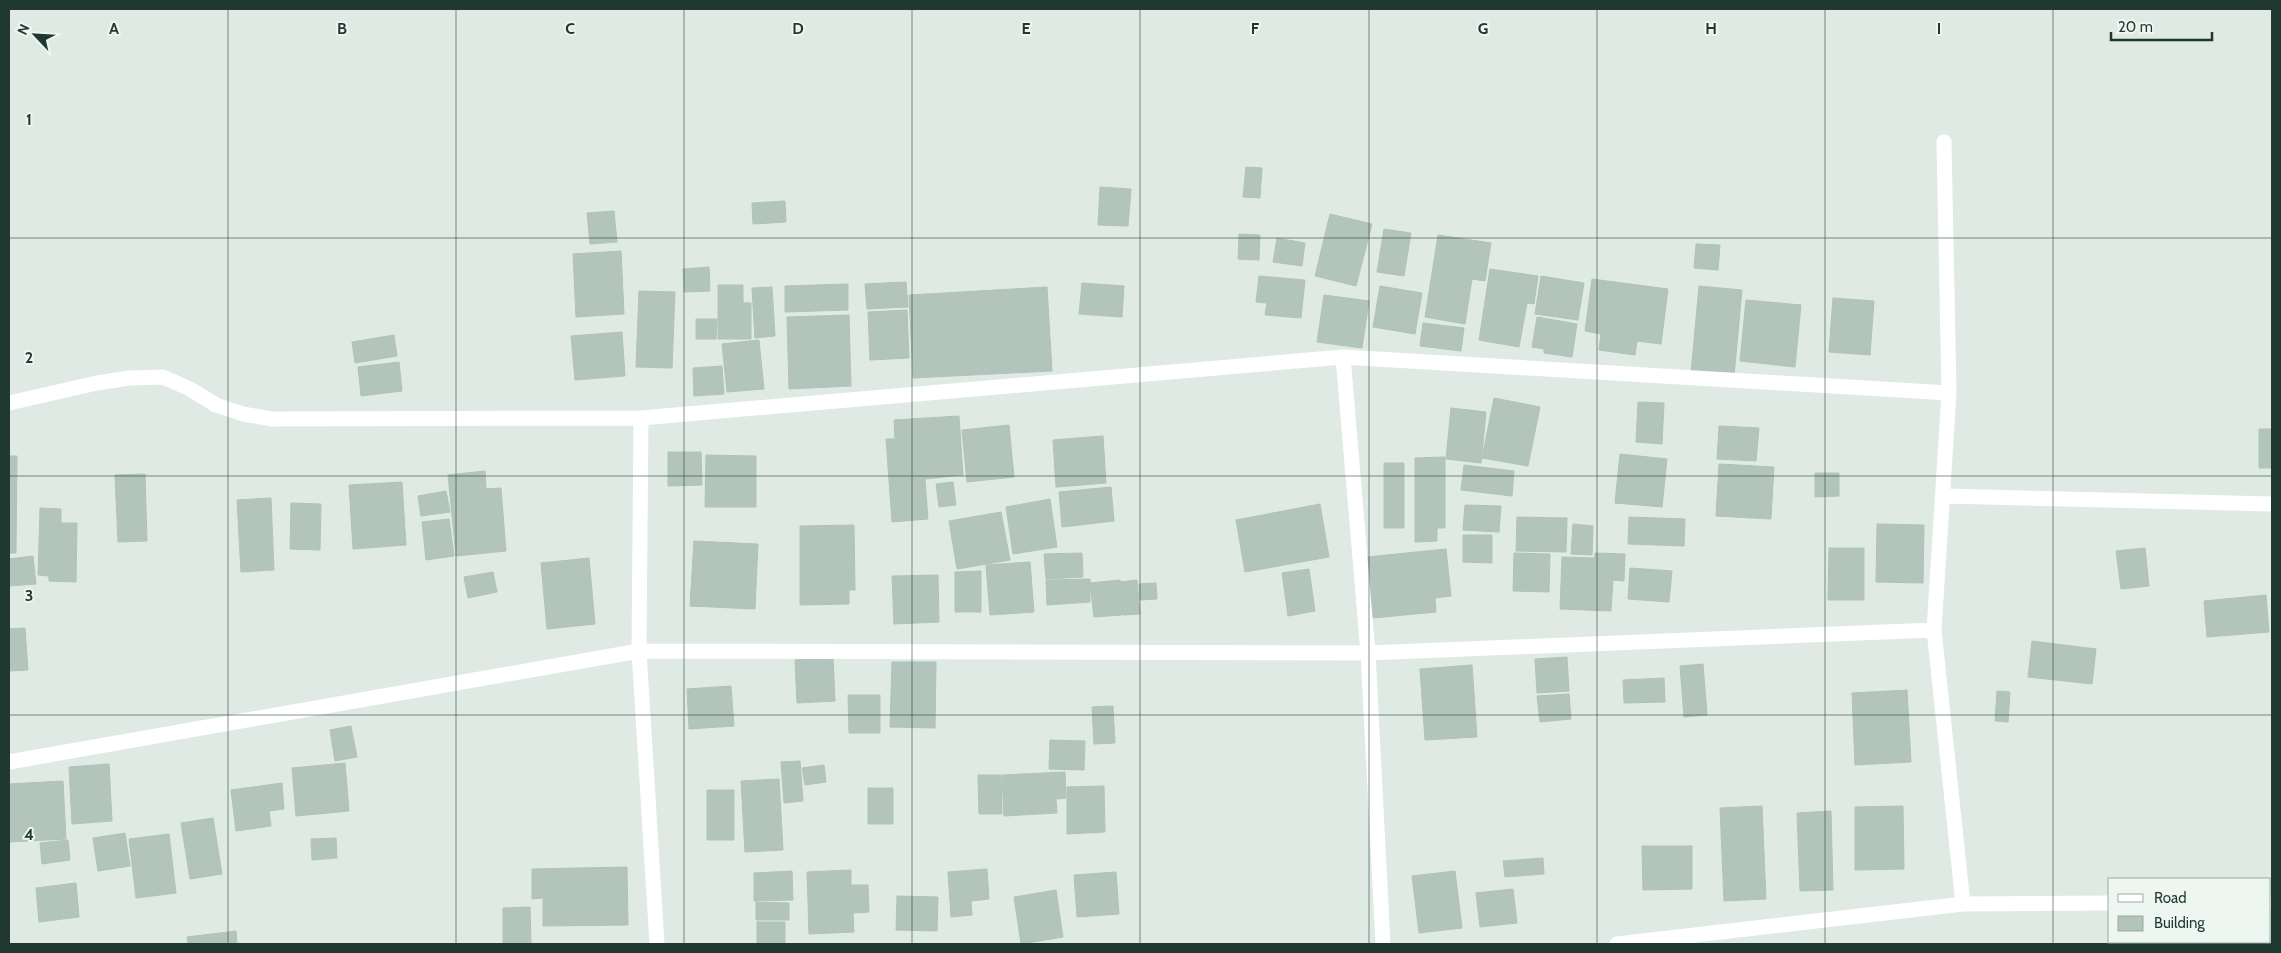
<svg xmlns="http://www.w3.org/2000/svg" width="2281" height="953" font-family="Cabin,sans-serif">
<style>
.building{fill:#b3c4bc;stroke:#b0c3b9}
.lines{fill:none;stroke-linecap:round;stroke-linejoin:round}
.minor{stroke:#fff;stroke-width:15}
.grid{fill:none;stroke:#1f3930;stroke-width:1;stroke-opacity:0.55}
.grid-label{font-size:16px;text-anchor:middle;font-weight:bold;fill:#1f3930;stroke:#eef6f1;stroke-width:4;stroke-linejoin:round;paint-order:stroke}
</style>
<rect width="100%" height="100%" fill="#deeae3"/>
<!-- building -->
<path class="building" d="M1246 167 1262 168 1260 198 1243 197Z
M1100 187 1131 189 1128 226 1098 225Z
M785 201 786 222 753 224 752 203Z
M614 211 617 242 590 244 587 213Z
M1330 214 1372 224 1356 286 1315 276Z
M1384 229 1411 233 1404 276 1377 272Z
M1239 234 1260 235 1259 260 1238 259Z
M1438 235 1491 243 1485 281 1472 279 1465 324 1425 317Z
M1277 238 1305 243 1302 266 1273 262Z
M1696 244 1720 245 1718 270 1694 268Z
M621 251 624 314 576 317 573 254Z
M709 267 710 291 684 292 683 269Z
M1490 269 1538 276 1534 304 1527 303 1519 347 1479 340Z
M1259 276 1305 280 1301 318 1265 315 1267 303 1256 302Z
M1541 276 1584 283 1578 320 1535 314Z
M1592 279 1668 289 1661 344 1637 341 1635 355 1599 350 1601 334 1585 331Z
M906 282 908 307 867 309 865 284Z
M1082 283 1124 286 1122 317 1079 314Z
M848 284V310L785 312V286Z
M718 285H743V303H751V339H718Z
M1380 286 1422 293 1415 334 1373 327Z
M1699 286 1742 290 1734 376 1691 373Z
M772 287 775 336 755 338 752 288Z
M1047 287 1052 371 913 378 909 295Z
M639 291 675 292 672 368 636 367Z
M1324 295 1369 301 1362 348 1317 342Z
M1833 298 1874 301 1870 355 1829 352Z
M1746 300 1801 305 1795 367 1740 361Z
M907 310 909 358 870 360 868 312Z
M849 315 851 386 789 389 787 317Z
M1537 317 1577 324 1572 357 1544 353V349L1532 347Z
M696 319H717L716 339H696Z
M1423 323 1464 328 1461 351 1420 346Z
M622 332 625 376 575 380 571 336Z
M394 335 397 356 355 363 352 342Z
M759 340 764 389 727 392 722 344Z
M399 362 402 391 361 396 358 367Z
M722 366 724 394 694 396 693 368Z
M1494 398 1540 407 1528 466 1482 458Z
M1638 402 1664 403 1662 444 1636 442Z
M1451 408 1486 412 1481 463 1446 459Z
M959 416 963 475 925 479 928 519 892 522 886 439H895L894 420Z
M1009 425 1014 477 967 482 962 430Z
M1719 426 1759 428 1756 461 1717 459Z
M2259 429H2272V468H2259Z
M1103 436 1106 483 1056 487 1053 440Z
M668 452H701L702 485 668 486Z
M1620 454 1667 459 1662 507 1615 503Z
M706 455 756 456V507H705Z
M9 456H17L16 553H9Z
M1445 457V528H1437V541L1415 542V458Z
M1384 463H1404V528H1384Z
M1719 464 1774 467 1771 519 1716 516Z
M1464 465 1514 471 1512 496 1461 490Z
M485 471 486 489 501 488 506 551 456 556 448 475Z
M1815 473H1839V496L1815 497Z
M145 474 147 541 118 542 115 475Z
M402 482 406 545 353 549 349 485Z
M953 482 956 505 939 507 936 484Z
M1111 487 1114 521 1062 527 1059 492Z
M446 491 450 512 421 516 418 496Z
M271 498 274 570 241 572 237 500Z
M1050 499 1057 547 1013 554 1006 507Z
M291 503 321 504 320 550 290 549Z
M1320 504 1329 557 1245 572 1236 520Z
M1465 505 1501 506 1499 532 1463 530Z
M40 508 61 509V523H77L76 582 49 581V576L38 575Z
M1001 512 1010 560 957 569 949 521Z
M1517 517 1567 518 1566 552 1516 551Z
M1629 517 1685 519 1684 546 1628 544Z
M449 519 454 556 426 560 422 522Z
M1573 524 1593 526 1592 555 1571 554Z
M1877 524 1924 525 1923 583 1876 582Z
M854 525 855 590H849V604L800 605V526Z
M1463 535H1492V563L1463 562Z
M694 541 758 544 755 609 690 606Z
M1829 548H1864V600H1828Z
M2145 548 2149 586 2121 589 2116 551Z
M1446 549 1451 596 1435 598 1436 612 1373 618 1367 557Z
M1082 553 1083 577 1046 579 1044 554Z
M1514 553 1550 554 1549 592 1513 591Z
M1595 553 1625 554 1624 581 1613 580 1611 611 1560 609 1562 557 1595 558Z
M33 556 36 584 9 586V559Z
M589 558 595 624 547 629 541 563Z
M1030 562 1034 612 990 615 986 565Z
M1630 568 1672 571 1669 602 1628 599Z
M1309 569 1315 611 1288 616 1282 573Z
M981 571V612H955V572Z
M493 572 497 592 468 598 464 577Z
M938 575 939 622 894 624 892 576Z
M1090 579V602L1047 605 1046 580Z
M1120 580 1122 615 1094 617 1090 583Z
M1137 580 1140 614 1123 615 1120 582Z
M1156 583 1157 599 1140 600 1139 584Z
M2266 595 2269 632 2207 637 2204 601Z
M25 628 28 670 9 671V629Z
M2032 641 2096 649 2092 684 2028 677Z
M1567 657 1569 691 1537 693 1535 659Z
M833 658 835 701 797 703 795 660Z
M892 662H936L935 728 890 727Z
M1703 664 1707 715 1684 717 1680 666Z
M1472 665 1477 737 1425 740 1420 669Z
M1664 678 1665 702 1624 703 1623 680Z
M731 686 734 726 689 729 687 689Z
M1907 690 1911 762 1855 765 1852 693Z
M1997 691 2010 692 2008 722 1995 721Z
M1569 694 1571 719 1540 722 1537 696Z
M848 695H880V733H849Z
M1113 706 1115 743 1094 744 1092 707Z
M351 726 357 757 335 761 330 730Z
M1050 740 1085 741 1084 770 1049 769Z
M800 761 803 801 784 803 781 762Z
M345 763 349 811 296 816 292 768Z
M109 764 112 821 72 824 69 767Z
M824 765 826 782 805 785 802 768Z
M1065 772 1066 798 1056 799 1057 813 1004 816 1002 775Z
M978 775H1001L1002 814H979Z
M779 779 783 850 745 852 741 781Z
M63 781 66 839 9 842V784Z
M282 783 284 809 269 811 271 826 236 831 231 790Z
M1104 786 1105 832 1067 834V787Z
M868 788H893V824H868Z
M707 790H734V840H707Z
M1762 806 1766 899 1724 901 1720 808Z
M1903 806 1904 869 1855 870V807Z
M1831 811 1833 890 1800 891 1797 813Z
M213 818 222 874 190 879 181 823Z
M125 833 130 866 98 871 93 838Z
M169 834 176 893 136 898 129 839Z
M336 838 337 858 312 860 311 839Z
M68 840 70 860 42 864 40 843Z
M1642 846H1692V889L1643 890Z
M1543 858 1544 874 1505 877 1503 861Z
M627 867 628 925 543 926V898L532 899V869Z
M987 869 989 899 971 901 972 915 951 917 948 872Z
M851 870V885H868L869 912 853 913 854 932 809 934 807 872Z
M792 871 793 900 754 901V873Z
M1455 871 1462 928 1419 933 1412 876Z
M1116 872 1119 914 1077 917 1074 875Z
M76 883 79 917 39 922 36 888Z
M1513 889 1517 923 1480 927 1476 893Z
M1056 890 1063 937 1021 944 1014 897Z
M897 896 938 897 937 931 896 930Z
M756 902 789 903V920H756Z
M530 907 531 944H503V908Z
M757 922H785V944H757Z
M236 931 237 944H188L187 937Z
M2145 942H2200V944H2118Z"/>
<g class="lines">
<!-- minor -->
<path class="minor" d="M1944 142 1949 393 1934 630 1963 904
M1343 357 1368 653 1383 944
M9 403 97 383 129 378 163 377 190 389 216 405 243 414 272 419 641 418 1343 357 1949 393
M641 418 639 651 657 944
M1944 496 2272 504
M9 762 639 651 1368 653 1934 630
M2270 902H2272
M1617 944 1963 904 2110 903"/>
</g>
<!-- grid -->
<path class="grid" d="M228 9V944M456 9V944M684 9V944M912 9V944M1140 9V944M1369 9V944M1597 9V944M1825 9V944M2053 9V944M9 238H2272M9 476H2272M9 715H2272"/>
<g class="grid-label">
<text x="114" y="34">A</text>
<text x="342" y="34">B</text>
<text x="570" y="34">C</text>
<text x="798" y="34">D</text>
<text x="1026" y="34">E</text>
<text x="1255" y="34">F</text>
<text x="1483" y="34">G</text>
<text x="1711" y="34">H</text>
<text x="1939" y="34">I</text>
<text x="29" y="125">1</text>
<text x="29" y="363">2</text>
<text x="29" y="601">3</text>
<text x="29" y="840">4</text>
</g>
<!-- border -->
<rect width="2281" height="953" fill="none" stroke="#1f3930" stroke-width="20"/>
<!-- legend -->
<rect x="2108" y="878" width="162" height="65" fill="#eef6f1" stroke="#9baaa4"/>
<rect x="2118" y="894" width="25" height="8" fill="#ffffff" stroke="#9baaa4"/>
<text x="2154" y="903" font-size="15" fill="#1f3930">Road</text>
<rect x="2118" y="916" width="25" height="15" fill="#b3c4bc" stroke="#9baaa4"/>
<text x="2154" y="928" font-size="15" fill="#1f3930">Building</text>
<!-- north arrow -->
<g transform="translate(35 35) rotate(295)" stroke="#eef6f1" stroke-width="4" paint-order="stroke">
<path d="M0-4L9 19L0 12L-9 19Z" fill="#1f3930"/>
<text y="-8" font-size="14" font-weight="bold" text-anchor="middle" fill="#1f3930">N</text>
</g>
<!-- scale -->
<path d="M2111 32v8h101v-8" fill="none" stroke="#1f3930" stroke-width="2.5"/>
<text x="2118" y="32" font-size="15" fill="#1f3930" stroke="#eef6f1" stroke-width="4" paint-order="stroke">20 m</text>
</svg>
